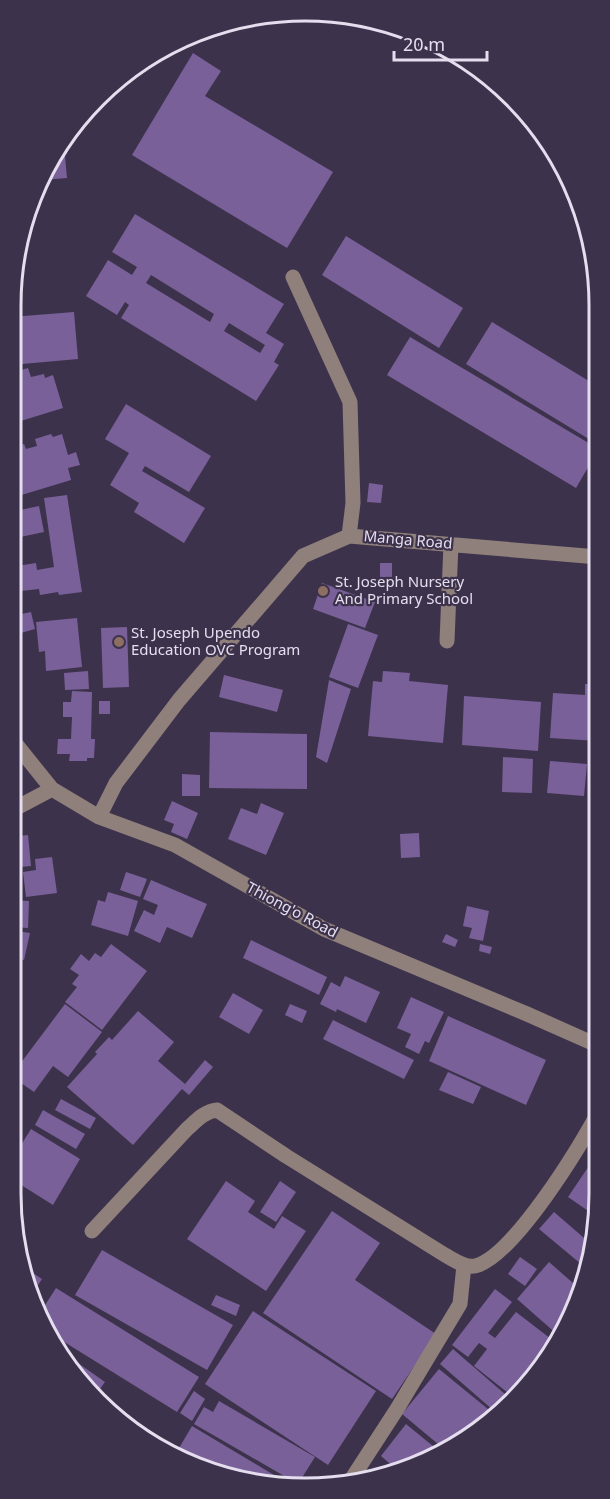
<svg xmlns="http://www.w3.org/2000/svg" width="610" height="1499" font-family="'Noto Sans',sans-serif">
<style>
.building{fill:#796099;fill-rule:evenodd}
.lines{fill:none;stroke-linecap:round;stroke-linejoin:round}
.minor{stroke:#90807b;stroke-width:15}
.education-dot{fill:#8d6e63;stroke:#3d324b;stroke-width:2}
.labels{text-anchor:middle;stroke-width:4.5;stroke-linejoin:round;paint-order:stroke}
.street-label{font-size:15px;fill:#e5deef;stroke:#3d324b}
.poi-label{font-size:15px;fill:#e5deef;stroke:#3d324b;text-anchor:start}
.rim{fill:none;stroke:#e5deef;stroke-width:3}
</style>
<rect width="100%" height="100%" fill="#3d324b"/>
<!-- building -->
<path class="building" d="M193 53 221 71 205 96 333 172 287 248 132 155Z
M64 145 67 178 44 180Z
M135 214 284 304 266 333 284 344 274 362 279 365 256 401 121 318 129 305 125 302 117 315 86 296 108 260 132 275 137 267 112 252ZM151 275 214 314 210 322 146 283ZM229 323 265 345 260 353 224 331Z
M346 236 463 308 439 348 322 275Z
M74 312 78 359 11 365V317Z
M492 322 597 386V444L466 364Z
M410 337 597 448V452L576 488 387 375Z
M28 368 31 377 44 374 45 378 53 375 63 408 11 424V373Z
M126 404 211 456 189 492 145 466 142 471 205 508 184 543 134 512 139 503 110 485 129 453 105 439Z
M51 434 53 437 62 434 68 455 76 452 80 465 68 468 71 480 15 497 12 485H11V448L24 444 26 449 37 446 35 439Z
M369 483 383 485 381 503 367 502Z
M67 495 82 592 59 595 58 592 40 595 39 589 21 591 17 566 36 563 37 570 54 567 44 498Z
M39 506 44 532 11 539V512Z
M380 563H392V577H380Z
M322 583 375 602 365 628 313 609Z
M31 612 35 629 17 634 12 616Z
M77 618 82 667 46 671 45 651 39 652 36 622Z
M348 624 378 635 358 688 329 677Z
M127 627 129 687 103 688 101 628Z
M11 641 21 668 11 672Z
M88 671 89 689 65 690 64 673Z
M383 671 410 673 409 681 448 685 443 743 368 736 373 681 382 682Z
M224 675 283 690 277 712 219 697Z
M329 680 351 689 327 763 316 757Z
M585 684H598V741L550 738 553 693 585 695Z
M72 691 92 692 91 739H95L94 758H87V761H69L70 754H57L58 739H71L72 717H63V702H71Z
M464 696 541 702 538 751 462 745Z
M99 701H110V714H99Z
M210 732 307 734V789L209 788Z
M503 757 533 759 532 793 502 792Z
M550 761 587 764 584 796 547 793Z
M182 774 200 775V796H182Z
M172 801 198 813 187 839 171 832 174 824 164 820Z
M261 803 284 813 266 855 228 839 241 808 257 814Z
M419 833 420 857 401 858 400 834Z
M28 835 31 866 11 868V837Z
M52 857 57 893 26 897 23 872 36 870 35 859Z
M126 872 147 879 140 897 120 890Z
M151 880 207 904 192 938 167 927 160 943 134 931 144 910 154 915 158 905 143 899Z
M108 892 138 901 128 936 91 925 98 900 105 902Z
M11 900 29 901 28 928 11 927 12 914H11Z
M467 906 489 911 483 941 469 938 472 928 463 926Z
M11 930 30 933 24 960 11 957Z
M446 934 458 940 455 947 442 942Z
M251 940 327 977 319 995 243 958Z
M111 944 147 971 102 1030 65 1002 77 987 72 984 79 975 70 969 81 954 89 961 95 953 101 957Z
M480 944 492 947 490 954 479 951Z
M345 976 380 992 366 1023 337 1009 336 1012 320 1004 331 982 340 987Z
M233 993 263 1010 249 1034 219 1017Z
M411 997 444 1012 429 1043 425 1041 419 1054 405 1047 411 1034 397 1028Z
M65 1004 102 1032 68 1077 53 1066 34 1092 11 1076Z
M290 1004 307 1011 302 1023 285 1015Z
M138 1011 174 1042 158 1061 185 1084 205 1060 213 1067 189 1095 182 1089 133 1145 67 1087 97 1054 95 1052 109 1037 112 1040Z
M448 1016 546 1060 526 1105 429 1061Z
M333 1020 414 1060 404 1079 323 1039Z
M448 1072 481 1087 473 1104 439 1090Z
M61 1099 96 1118 90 1129 55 1110Z
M43 1110 85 1134 76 1149 35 1125Z
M31 1129 80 1159 53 1205 18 1183 11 1195V1161Z
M599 1151 600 1194 597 1211 594 1215 568 1197Z
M226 1181 255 1201 248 1212 274 1229 282 1216 306 1231 266 1291 187 1239Z
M280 1181 296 1192 276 1222 260 1212Z
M332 1211 380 1243 355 1280 436 1334 392 1399 263 1313Z
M554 1212 591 1244 587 1269 539 1229Z
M102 1250 233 1325 207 1370 75 1295Z
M520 1257 537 1269 525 1286 508 1274Z
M549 1262 582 1291 559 1336 517 1299Z
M22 1266 42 1279 31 1296 26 1289Z
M56 1288 199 1377 177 1412 53 1335 40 1313Z
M495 1289 512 1302 488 1333 495 1338 516 1312 555 1342 539 1373 513 1397 474 1366 487 1349 479 1343 468 1357 452 1345Z
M216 1295 240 1305 236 1316 211 1305Z
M253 1311 376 1391 328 1465 205 1384Z
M453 1349 506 1395 493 1410 440 1364Z
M68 1356 105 1382 94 1397 83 1388 66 1358Z
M439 1369 494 1414 468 1439 444 1449 402 1414Z
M194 1391 205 1399 192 1421 180 1413Z
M219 1401 315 1457 298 1484 194 1424 204 1407 213 1412Z
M406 1424 439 1451 396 1469 381 1456Z
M192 1426 284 1481 281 1485 266 1486 175 1455Z"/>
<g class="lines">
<!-- minor -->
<path class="minor" d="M293 277 350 402 353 503 349 536
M447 641 451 544
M11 738 52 789 99 817 175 845 324 929 527 1014 599 1046
M11 807H18L52 789
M99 817 116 783 179 700 303 556 349 536 598 557
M92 1231 187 1129C196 1121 205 1111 217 1110L286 1156 445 1255C454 1260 465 1268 475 1266 512 1258 581 1146 599 1111
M349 1483 397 1409 460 1304 464 1265"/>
</g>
<!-- markers -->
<g class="education-dot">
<circle cx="323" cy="591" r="6"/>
<circle cx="119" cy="642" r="6"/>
</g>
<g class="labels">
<!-- street labels -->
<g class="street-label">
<text transform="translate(408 540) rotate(5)" y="5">Manga Road</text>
<text transform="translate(292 910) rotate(28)" y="5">Thiong'o Road</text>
</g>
<!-- poi labels -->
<g class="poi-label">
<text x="335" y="587">St. Joseph Nursery<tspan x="335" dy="17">And Primary School</tspan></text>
<text x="131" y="638">St. Joseph Upendo<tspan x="131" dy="17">Education OVC Program</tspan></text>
</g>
</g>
<!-- crop -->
<path d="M0 0H610V1499H0ZM305 21H305A284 284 0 0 1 589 305V1194A284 284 0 0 1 305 1478H305A284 284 0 0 1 21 1194V305A284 284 0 0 1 305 21Z" fill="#3d324b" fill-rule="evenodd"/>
<path class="rim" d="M305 21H305A284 284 0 0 1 589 305V1194A284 284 0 0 1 305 1478H305A284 284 0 0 1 21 1194V305A284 284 0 0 1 305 21Z"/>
<!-- scale -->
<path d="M394 51v9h93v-9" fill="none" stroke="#e5deef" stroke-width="3"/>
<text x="403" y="51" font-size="18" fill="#e5deef" stroke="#3d324b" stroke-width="4.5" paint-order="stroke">20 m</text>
</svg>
